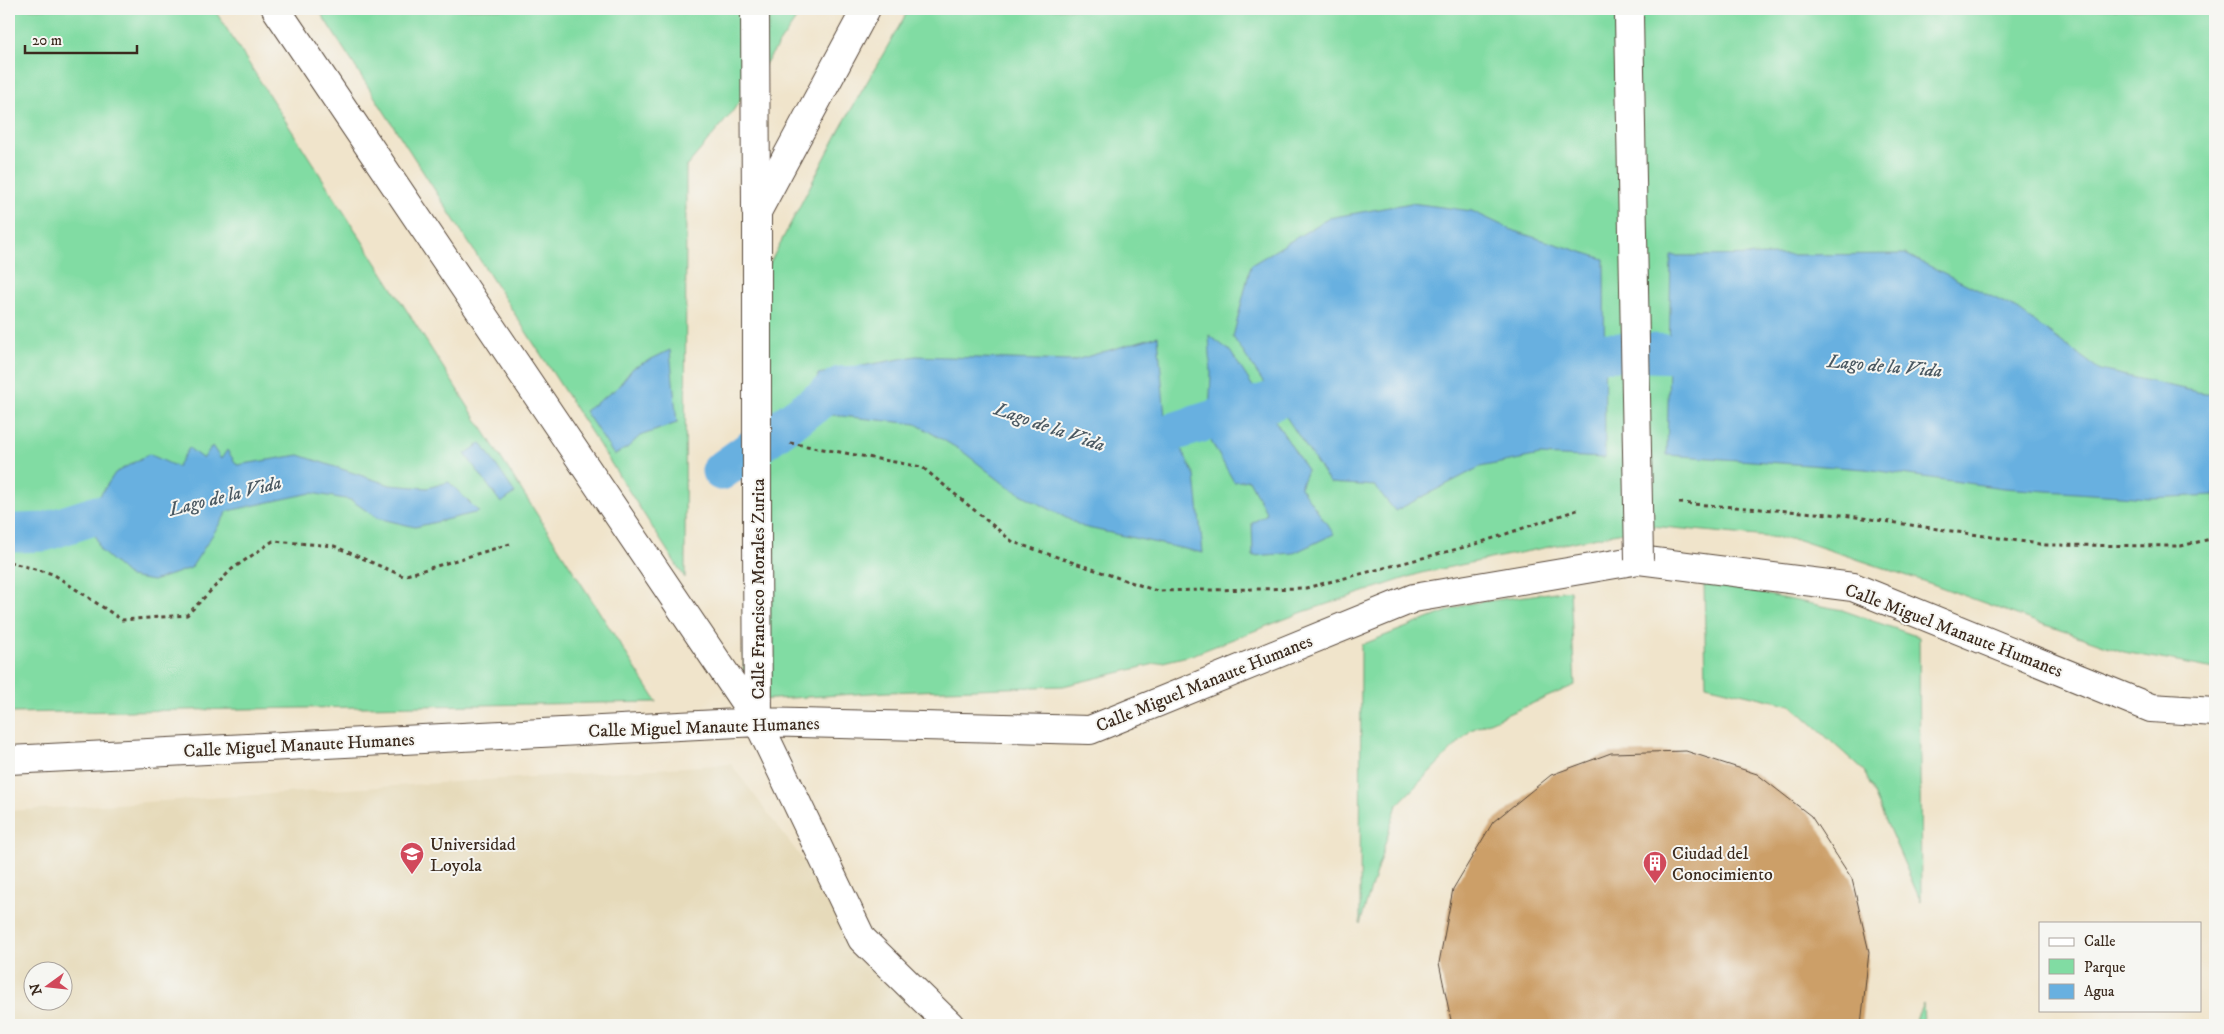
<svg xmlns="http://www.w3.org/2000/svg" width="2224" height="1034" font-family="'IM FELL DW Pica',serif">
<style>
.built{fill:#e6daba;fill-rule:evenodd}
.green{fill:#81dca3;stroke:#5e8360}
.water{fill:#68b0e0;stroke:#526d7f}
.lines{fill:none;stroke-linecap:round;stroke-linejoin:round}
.canal{stroke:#68b0e0;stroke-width:39}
.building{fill:#cc9f67}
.street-casing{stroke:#564638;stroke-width:30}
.path{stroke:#564638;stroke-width:3;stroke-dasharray:4 4;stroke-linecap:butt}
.street{stroke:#fff;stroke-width:28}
.street-bridge-casing{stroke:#564638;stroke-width:30;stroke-linecap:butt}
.street-bridge{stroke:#fff;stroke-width:28}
.labels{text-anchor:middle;stroke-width:4;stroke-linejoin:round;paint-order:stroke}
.street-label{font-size:18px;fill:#3b2a1e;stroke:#f6f6f2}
.poi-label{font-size:18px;fill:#3b2a1e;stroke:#f6f6f2;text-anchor:start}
.water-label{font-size:19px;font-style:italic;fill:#4b5962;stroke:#f6f6f2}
</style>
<rect width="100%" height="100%" fill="#f6f6f2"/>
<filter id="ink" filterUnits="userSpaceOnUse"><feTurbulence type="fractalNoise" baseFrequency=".02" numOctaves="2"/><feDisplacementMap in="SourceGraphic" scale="10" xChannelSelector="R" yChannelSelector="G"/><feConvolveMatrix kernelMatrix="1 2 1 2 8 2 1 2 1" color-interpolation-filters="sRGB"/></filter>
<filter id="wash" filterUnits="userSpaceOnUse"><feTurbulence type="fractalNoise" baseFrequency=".0096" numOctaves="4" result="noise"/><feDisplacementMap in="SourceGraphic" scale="20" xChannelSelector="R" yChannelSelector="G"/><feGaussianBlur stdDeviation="1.12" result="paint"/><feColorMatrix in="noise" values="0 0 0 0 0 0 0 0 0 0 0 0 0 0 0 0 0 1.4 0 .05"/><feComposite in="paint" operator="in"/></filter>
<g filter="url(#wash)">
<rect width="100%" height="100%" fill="#f0e4cb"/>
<!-- built -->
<path class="built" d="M731 764 927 1025H9V811ZM32 972H62V1002H32Z"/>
<!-- green -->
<path class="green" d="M9 9H214L657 702 9 713Z
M318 9H803L730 115 686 167 685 578Z
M909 9H2215V669L2124 652 2028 619 1935 585 1799 540 1652 526 1421 573 1303 612 1192 655 1063 686 887 692 742 701 761 280 840 129Z
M1704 582 1842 610 1919 637 1921 902 1864 771 1791 705 1706 685Z
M1570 590 1575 685 1471 730 1397 805 1360 924 1361 645 1466 604Z
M1923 1004 1924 1025H1913Z"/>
<!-- water -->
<path class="water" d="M1411 203 1472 211 1514 231 1604 259 1605 458 1540 455 1480 467 1395 511 1375 486 1330 483 1233 337 1251 265 1329 218Z
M1905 254 2015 308 2100 370 2197 392 2215 394V495L2149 498 2003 488 1865 469 1667 455 1671 256Z
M1209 335 1230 351 1307 470 1300 487 1334 534 1294 553 1253 556 1252 523 1267 514 1249 480 1234 482 1208 436 1211 374Z
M1158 336 1165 417 1195 476 1203 553 1083 527 1008 487 962 451 916 424 813 413 818 374 916 356 1072 361Z
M670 350 677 423 640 436 627 448 614 455 585 411 617 388 633 368Z
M481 443 515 493 501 503 465 454Z
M212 446 221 459 227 450 237 465 299 455 390 485 427 488 449 482 479 512 415 527 377 518 351 500 311 493 228 511 191 568 153 581 130 577 100 550 93 527 99 497 115 473 149 454 177 467 189 448 203 459Z"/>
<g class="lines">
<!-- canal -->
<path class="canal" d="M1604 352 1723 355
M1122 448 1326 384
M721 471 840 386 861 385
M17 533 44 532 97 515 140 517 148 515"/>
</g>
<g id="blocks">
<!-- building -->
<path class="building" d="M1686 751 1757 774 1811 816 1852 879 1869 952 1861 1025H1452L1439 963 1453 889 1493 822 1551 775 1611 753Z"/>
</g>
</g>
<g filter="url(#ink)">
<use href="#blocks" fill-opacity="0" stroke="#564638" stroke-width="1"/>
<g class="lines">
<defs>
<path id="street" d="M276 9 758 722
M755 9 756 210
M757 348V212L866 9
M757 543 758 722 862 939 950 1025
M9 760 758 722 1090 730 1414 598 1639 560 1853 587 2151 708 2215 712"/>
</defs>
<!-- street casing -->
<use href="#street" class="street-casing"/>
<!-- path -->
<path class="path" d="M790 443 922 467 1013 542 1157 591 1306 588 1473 545 1580 509
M1679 503 1843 515 2046 545 2181 546 2215 538
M9 562 53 574 122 620 187 615 232 569 273 541 334 546 403 576 510 544"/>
<!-- street -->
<use href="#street" class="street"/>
<defs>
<path id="street-bridge" d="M1629 16 1639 560
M757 348V543"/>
</defs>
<!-- street-bridge casing -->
<use href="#street-bridge" class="street-bridge-casing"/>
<!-- street-bridge -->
<use href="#street-bridge" class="street-bridge"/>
</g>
</g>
<!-- icons -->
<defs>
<symbol id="university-pin" viewBox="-11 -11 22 30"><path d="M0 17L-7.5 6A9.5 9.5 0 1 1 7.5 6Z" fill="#d1495b" stroke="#f6f6f2"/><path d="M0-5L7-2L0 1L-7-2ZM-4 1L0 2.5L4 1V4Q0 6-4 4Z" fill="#fff"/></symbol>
<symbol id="building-pin" viewBox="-11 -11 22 30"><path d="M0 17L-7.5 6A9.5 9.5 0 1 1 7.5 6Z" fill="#d1495b" stroke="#f6f6f2"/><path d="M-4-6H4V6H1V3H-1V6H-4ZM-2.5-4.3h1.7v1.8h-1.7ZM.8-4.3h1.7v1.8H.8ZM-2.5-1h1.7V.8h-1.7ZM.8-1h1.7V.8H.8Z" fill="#fff"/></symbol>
</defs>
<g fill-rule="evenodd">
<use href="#university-pin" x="398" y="840" width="28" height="38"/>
<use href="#building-pin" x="1641" y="849" width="28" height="38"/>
</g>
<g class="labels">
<!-- street labels -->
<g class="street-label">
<text transform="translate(758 589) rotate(-90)" y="6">Calle Francisco Morales Zurita</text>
<text transform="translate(1954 630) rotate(21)" y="6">Calle Miguel Manaute Humanes</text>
<text transform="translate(1204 683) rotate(-22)" y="6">Calle Miguel Manaute Humanes</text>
<text transform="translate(704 727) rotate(-2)" y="6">Calle Miguel Manaute Humanes</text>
<text transform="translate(299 745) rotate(-3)" y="6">Calle Miguel Manaute Humanes</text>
</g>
<!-- poi labels -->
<g class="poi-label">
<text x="430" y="850">Universidad<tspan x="430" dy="21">Loyola</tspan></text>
<text x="1672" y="859">Ciudad del<tspan x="1672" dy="21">Conocimiento</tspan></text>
</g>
<!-- water labels -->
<g class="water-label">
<text transform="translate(1885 365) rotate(5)" y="7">Lago de la Vida</text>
<text transform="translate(1050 426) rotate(19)" y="7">Lago de la Vida</text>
<text transform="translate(225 495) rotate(-14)" y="7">Lago de la Vida</text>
</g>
</g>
<!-- margin -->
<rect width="2224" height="1034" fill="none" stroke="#f6f6f2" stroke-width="30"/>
<!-- legend -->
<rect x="2039" y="922" width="162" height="90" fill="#f6f6f2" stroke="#aba49d"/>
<rect x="2049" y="938" width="25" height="8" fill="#ffffff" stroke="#aba49d"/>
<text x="2084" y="946" font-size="15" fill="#3b2a1e">Calle</text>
<rect x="2049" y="959" width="25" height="15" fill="#81dca3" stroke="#aba49d"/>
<text x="2084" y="972" font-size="15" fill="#3b2a1e">Parque</text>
<rect x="2049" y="984" width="25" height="15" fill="#68b0e0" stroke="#aba49d"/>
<text x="2084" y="996" font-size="15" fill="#3b2a1e">Agua</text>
<!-- north arrow -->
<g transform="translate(48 986) rotate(255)"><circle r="24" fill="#f6f6f2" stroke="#aba49d"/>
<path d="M0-4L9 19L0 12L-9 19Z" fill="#d1495b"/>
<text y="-8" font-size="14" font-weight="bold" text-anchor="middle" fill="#3b2a1e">N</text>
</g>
<!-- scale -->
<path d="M25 45v8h112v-8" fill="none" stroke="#3b2a1e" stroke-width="2.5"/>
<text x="32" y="45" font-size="15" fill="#3b2a1e" stroke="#f6f6f2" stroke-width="4" paint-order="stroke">20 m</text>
</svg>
